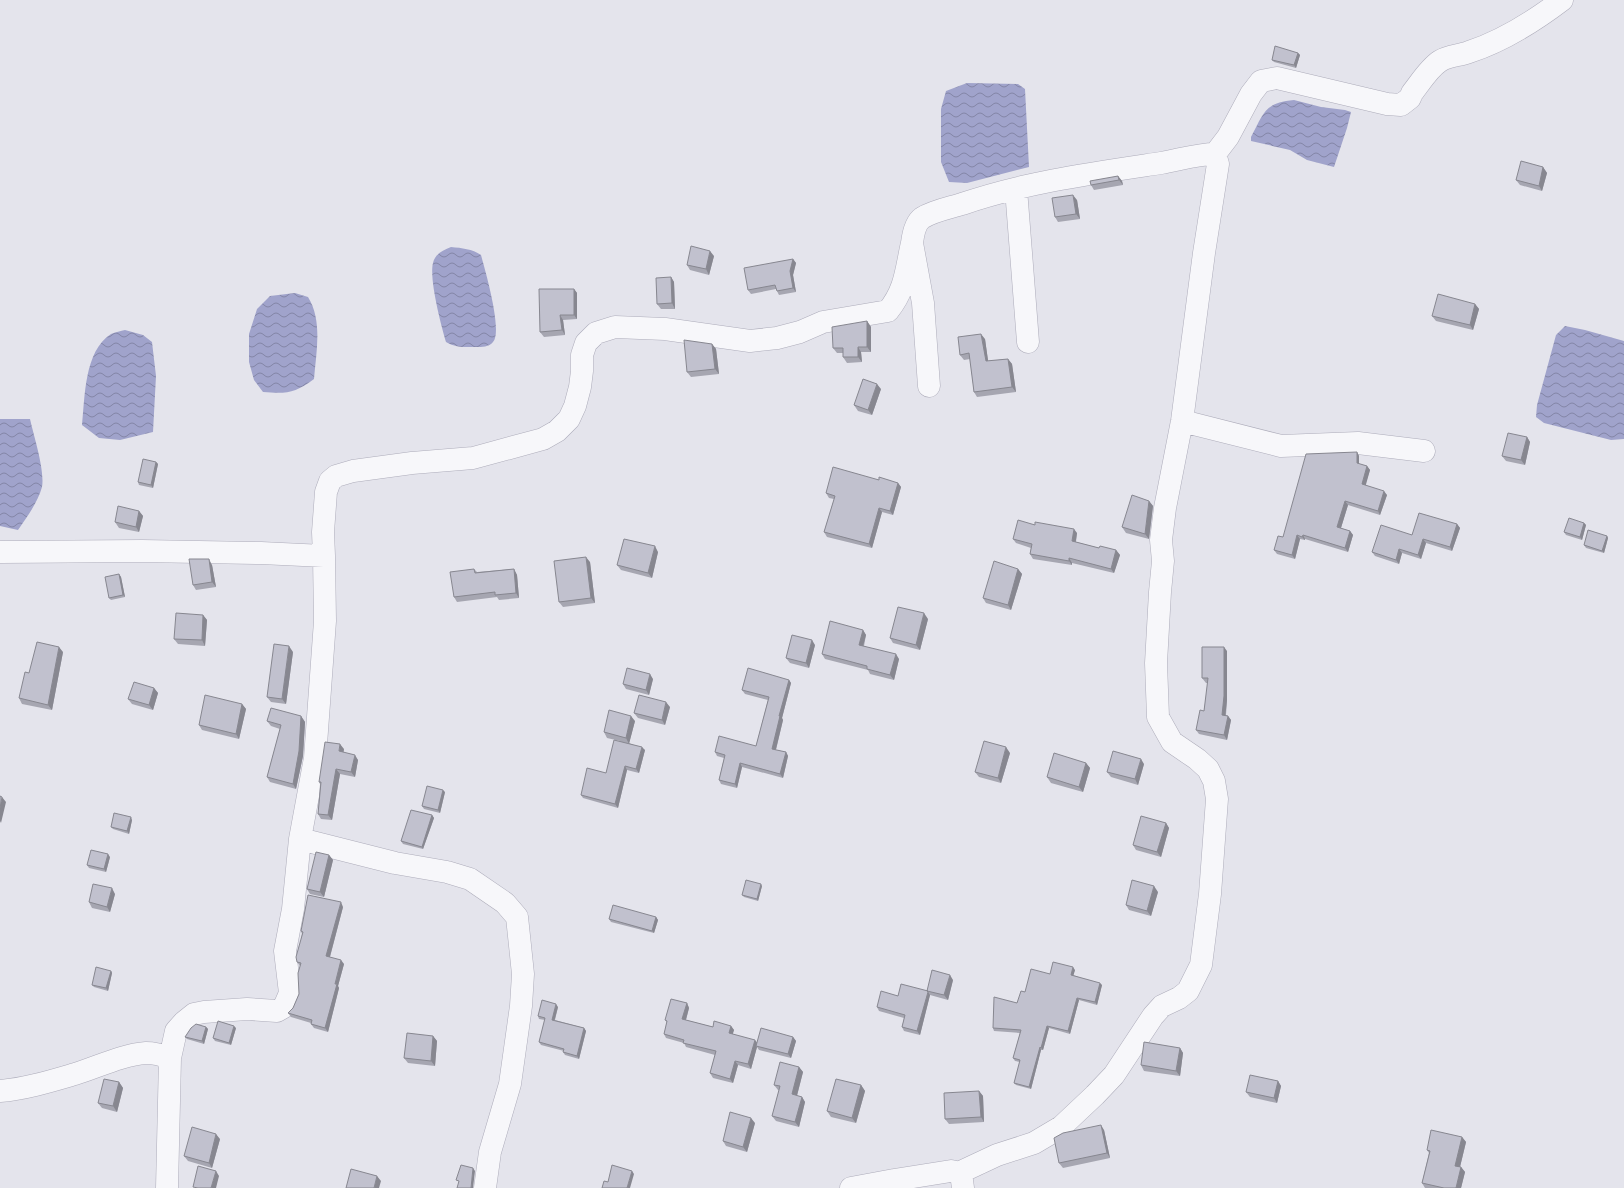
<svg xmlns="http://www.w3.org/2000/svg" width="1624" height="1188" font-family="Roboto,sans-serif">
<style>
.water{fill:url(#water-waves)}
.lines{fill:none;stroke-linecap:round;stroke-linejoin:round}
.minor-casing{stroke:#adacba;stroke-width:23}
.minor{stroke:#f7f7fa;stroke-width:22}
.wall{fill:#a6a6b1}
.shaded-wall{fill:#878790}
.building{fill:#c1c1ce;stroke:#878790}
</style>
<defs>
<pattern id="water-waves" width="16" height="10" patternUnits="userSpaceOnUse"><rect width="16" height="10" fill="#a0a3cb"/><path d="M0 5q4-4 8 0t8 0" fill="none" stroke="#8385a6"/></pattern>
</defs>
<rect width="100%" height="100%" fill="#e4e4ec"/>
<!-- water -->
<path class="water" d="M967 83 1018 84 1025 89 1029 167 967 183 949 182 941 162V109L946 91Z
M1294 100 1321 107 1345 110 1351 112 1347 128 1334 167 1307 160 1290 150 1251 141V137C1264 113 1264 103 1294 100Z
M451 247C462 248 472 249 481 255 485 270 503 331 493 342 489 347 482 347 476 347 465 347 456 348 446 342 441 325 429 279 433 263 435 254 443 250 451 247Z
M295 293 308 297C323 321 316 353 314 379 295 393 287 394 263 392L254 380 249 362V334L257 309 270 296Z
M1565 326 1585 330 1624 341V439L1611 440 1544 423 1536 417 1537 405 1556 335Z
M125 330 143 335 152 342 156 376 153 432 120 440 99 438 82 425C85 398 84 351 111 334 115 332 121 331 125 330Z
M0 419H30C34 437 45 470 42 487 38 502 27 517 18 530L0 526Z"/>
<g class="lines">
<defs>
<path id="minor" d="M1016 189 1028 342
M929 386 923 303 912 243C913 235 915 223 922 218 933 211 949 208 962 204 1026 182 1094 173 1161 163 1179 160 1197 154 1215 154
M1182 421 1281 446 1358 443 1424 451
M0 552 142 551 261 553 324 556 323 532 326 492 330 481 336 476 353 471 412 463 473 458 543 439 557 431 569 419 575 406 580 387 582 371V355L586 343 596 333 615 327 665 329 750 341 777 338 800 332 823 322 888 311C906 289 906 269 912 243
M300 839 395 863 447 872 470 879 505 903 517 917 523 974 521 1006 510 1084 490 1152 485 1188
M0 1091C25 1089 51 1081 75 1074 98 1067 121 1055 146 1053 154 1053 162 1055 170 1058
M167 1188 170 1058 176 1031 184 1022 194 1014 204 1012 247 1009 277 1011 284 1007 290 993 285 951 293 909 300 839 315 758 325 621 324 556
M851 1188 894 1180 951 1171 961 1173
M963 1188 961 1173 965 1170 997 1155 1034 1143 1061 1127 1095 1095 1114 1075 1153 1016 1162 1006 1179 998 1188 991 1201 965 1210 894 1217 799 1214 781 1208 769 1197 759 1172 742 1158 717 1156 663 1160 592 1163 561 1161 540 1165 508 1182 421 1204 253 1218 164 1215 154 1228 137 1251 94 1261 81 1277 78 1387 104 1401 105 1410 98 1412 93C1420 83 1429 68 1440 61 1449 55 1459 56 1469 52 1503 41 1533 22 1562 0"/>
</defs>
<!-- minor casing -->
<use href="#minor" class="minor-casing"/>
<!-- minor -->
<use href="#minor" class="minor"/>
</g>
<!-- wall -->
<path class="wall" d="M1298 53 1300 55 1296 68 1274 62 1272 60Z
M1543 167 1547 173 1542 191 1520 185 1516 180Z
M1118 176 1122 181 1123 185 1094 190 1091 185Z
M1077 200 1080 219 1058 222 1055 217Z
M714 256 709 275 690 270 687 265Z
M793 259 796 263 793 275 796 292 779 295 776 289 751 294 748 290Z
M671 277 674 282 675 309H661L657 304Z
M574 289 577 293V319L563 320 565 335 544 337 540 332Z
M1475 304 1479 309 1473 330 1436 321 1432 316Z
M867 321 871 327V352H861L862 362 847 363 843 357V353H837L833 348Z
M985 339 988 361 1008 359 1012 364 1016 392 977 397 974 392 970 359 964 360 960 355Z
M712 344 716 349 719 374 691 377 687 372Z
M881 389 872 415 858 411 854 405Z
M1527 437 1530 442 1525 465 1506 461 1502 456Z
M1357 452 1359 456V464L1367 466 1370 470 1365 485 1387 495 1380 515 1348 505 1341 528 1350 531 1353 535 1348 552 1305 539V540L1300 539 1295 559 1277 554 1274 550 1283 537Z
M156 462 158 464 153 488 139 485 138 482Z
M879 480 898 483 901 487 893 515 882 512 872 548 827 537 824 532 834 499 829 498 826 493Z
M1149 501 1153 506 1149 539 1126 533 1122 527Z
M139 511 143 516 139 532 119 528 115 522Z
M1584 523 1586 525 1582 540 1566 535 1564 532Z
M1457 524 1460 528 1452 551 1426 543 1421 559 1402 553 1399 564 1375 556 1372 552 1412 535Z
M1035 525 1077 533 1076 542 1099 548 1116 550 1120 555 1114 573 1072 563V565L1033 559 1030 554 1031 548 1016 543 1013 539Z
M1607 536 1608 538 1604 553 1586 548 1584 545Z
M658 552 652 578 621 570 617 565Z
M590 562 595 603 563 607 559 602Z
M212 565 216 587 196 590 193 585Z
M474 569 477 572 514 569 517 575 519 598 499 600 497 597 457 602 454 597Z
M1018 569 1022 574 1011 610 986 603 983 598Z
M119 574 121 577 125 597 111 600 109 598Z
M203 615 207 620 205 646 178 644 174 639Z
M928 619 920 650 893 643 890 638Z
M863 630 866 635 864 646 899 659 894 680 870 674 868 670 825 659 822 654Z
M815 645 809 668 790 663 786 658Z
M1227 651V700L1226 715 1228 716 1231 720 1227 740 1199 734 1196 730 1204 711 1208 683H1206L1202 678Z
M63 652 52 710 22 704 19 698Z
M293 652 286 704 271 702 267 697Z
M653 679 649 695 626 689 623 684Z
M789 680 791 683 782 718 783 720 776 750 786 752 788 756 783 778 742 767 737 788 721 784 719 780 724 758 717 756 715 752 756 746 768 700 745 694 742 690Z
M154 688 158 693 153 710 132 704 128 699Z
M242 704 246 709 239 739 202 730 199 725Z
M670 707 665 725 638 718 634 713Z
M301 716 305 722 303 756 296 789 270 782 267 777 280 729 271 726 267 721Z
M635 721 629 743 645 750 639 773 627 770 618 808 583 798 581 795 606 773 620 741 607 738 604 732Z
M344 749 343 752 358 760 355 777 340 774 332 820 321 819 318 814 320 784 319 782Z
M1010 753 1001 783 979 777 975 772Z
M1086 763 1090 768 1083 792 1051 783 1047 777Z
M1144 764 1138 785 1111 777 1107 772Z
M445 792 440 813 424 809 422 806Z
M432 815 434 818 423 849 403 844 401 841Z
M132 820 129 834 113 829 111 827Z
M1166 823 1169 828 1161 857 1136 850 1133 845Z
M329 855 333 860 324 897 310 894 307 889Z
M110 857 106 872 89 868 87 865Z
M762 886 758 901 744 897 742 895Z
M1158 892 1151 916 1129 910 1126 905Z
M115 894 110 912 92 908 89 902Z
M343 907 330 957 344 964 338 986 339 988 328 1032 314 1028 311 1024V1023L291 1017 288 1013 293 1008 299 994 300 966 297 962 302 934 301 931Z
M656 917 658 920 654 933 611 922 609 919Z
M1075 970 1073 975 1102 985 1097 1005 1079 1000 1070 1034 1049 1028 1043 1050H1041L1031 1089 1016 1085 1014 1083 1020 1062 1015 1061 1013 1058 1020 1033 994 1031 993 1028 1017 1003 1050 974Z
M111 971 112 973 108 991 94 987 92 985Z
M953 980 948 1000 930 995 920 1035 904 1031 902 1027 904 1018 879 1011 877 1007 898 996 927 990Z
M687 1003 689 1008 686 1020 713 1027 731 1026 734 1030 732 1034 757 1043 793 1037 796 1041 791 1058 759 1050 757 1047 751 1069 738 1065 733 1083 713 1078 710 1073 715 1055 686 1047 684 1043 666 1038 664 1034 667 1022 665 1020Z
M558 1007 555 1020 584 1028 586 1031 579 1059 565 1055 563 1052 564 1051 541 1045 539 1042 545 1020 539 1019 538 1016Z
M206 1027 208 1029 204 1044 187 1039 185 1037Z
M236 1028 231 1045 215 1041 213 1038Z
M433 1036 437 1041 435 1066 408 1063 404 1058Z
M1180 1048 1183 1053 1180 1076 1144 1071 1141 1065Z
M799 1067 803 1072 797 1096 802 1097 805 1102 799 1127 776 1121 772 1116 779 1090H778L774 1085Z
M1278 1081 1281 1086 1277 1103 1250 1097 1246 1092Z
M119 1082 123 1088 117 1112 102 1108 98 1103Z
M861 1085 865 1091 856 1123 831 1117 827 1111Z
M979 1091 983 1096 984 1122 949 1124 945 1119Z
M755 1123 747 1152 726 1146 723 1141Z
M1104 1130 1110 1158 1063 1168 1059 1163Z
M1462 1137 1466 1142 1460 1167H1461L1465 1172 1461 1188H1425L1422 1183 1429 1153 1427 1150Z
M220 1139 212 1168 188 1161 184 1156Z"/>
<!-- shaded-wall -->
<path class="shaded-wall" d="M1298 53 1300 55 1296 68 1294 65Z
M1543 167 1547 173 1542 191 1539 186Z
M1118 176 1122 181 1123 185 1119 180Z
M1073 195 1077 200 1080 219 1076 214Z
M710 251 714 256 709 275 706 269Z
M793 259 796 263 793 275 796 292 793 288 790 271Z
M671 277 674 282 675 309 672 303Z
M574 289 577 293V319L574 315Z
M1475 304 1479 309 1473 330 1470 325Z
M560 315 563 320 565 335 562 330Z
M867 321 871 327V352L867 347Z
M981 334 985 339 989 367 986 361Z
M712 344 716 349 719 374 715 369Z
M858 347 861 352 862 362 858 357Z
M1008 359 1012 364 1016 392 1012 387Z
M877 384 881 389 872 415 868 410Z
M1527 437 1530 442 1525 465 1521 460Z
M1357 452 1359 456V467L1357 463Z
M156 462 158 464 153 488 151 485Z
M1367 466 1370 470 1365 488 1362 484Z
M898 483 901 487 893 515 890 511Z
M1384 491 1387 495 1380 515 1378 511Z
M1149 501 1153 506 1149 539 1145 534Z
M1345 501 1348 505 1340 531 1337 527Z
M879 508 882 512 872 548 869 544Z
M139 511 143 516 139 532 136 527Z
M1584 523 1586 525 1582 540 1580 537Z
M1457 524 1460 528 1452 551 1450 547Z
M1074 529 1077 533 1075 546 1072 541Z
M1350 531 1353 535 1348 552 1345 548Z
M1297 535 1300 539 1295 559 1292 555Z
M1303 535 1305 539V540L1302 537Z
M1607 536 1608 538 1604 553 1602 551Z
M1423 539 1426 543 1421 559 1418 555Z
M655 546 658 552 652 578 648 573Z
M1399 549 1402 553 1399 564 1396 560Z
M1116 550 1120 555 1114 573 1111 569Z
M586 557 590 562 595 603 591 598Z
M1069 558 1072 563V565L1069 561Z
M209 559 212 565 216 587 212 582Z
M514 569 517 575 519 598 516 593Z
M1018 569 1022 574 1011 610 1008 605Z
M119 574 121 577 125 597 123 595Z
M924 613 928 619 920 650 916 645Z
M203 615 207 620 205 646 202 640Z
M863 630 866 635 862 650 859 645Z
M812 640 815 645 809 668 806 663Z
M289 646 293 652 286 704 282 699Z
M59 647 63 652 52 710 48 705Z
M1224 647 1227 651V700L1225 719 1222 715Z
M896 654 899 659 894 680 890 675Z
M650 674 653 679 649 695 646 690Z
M789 680 791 683 782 718 783 720 775 753 772 749 779 716Z
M154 688 158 693 153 710 149 705Z
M666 702 670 707 665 725 662 720Z
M242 704 246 709 239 739 236 734Z
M301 716 305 722 303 756 296 789 293 784Z
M631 716 635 721 629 744 626 738Z
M1228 716 1231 720 1227 740 1224 735Z
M340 744 344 749 343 756 339 751Z
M642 747 645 750 639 773 636 769Z
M1006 747 1010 753 1001 783 998 778Z
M786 752 788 756 783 778 780 774Z
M355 755 358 760 355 777 351 772Z
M1141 759 1144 764 1138 785 1135 779Z
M740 763 742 767 737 788 735 784Z
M1086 763 1090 768 1083 792 1079 787Z
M625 766 627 770 618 808 615 804Z
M336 769 340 774 332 820 328 815Z
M443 790 445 792 440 813 438 810Z
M2 797 6 802 1 823 0 821V808Z
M432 815 434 818 423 849 422 847Z
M131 817 132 820 129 834 127 831Z
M1166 823 1169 828 1161 857 1157 852Z
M108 854 110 857 106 872 104 869Z
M329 855 333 860 324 897 320 892Z
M761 884 762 886 758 901 757 899Z
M1154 886 1158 892 1151 916 1147 911Z
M112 888 115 894 110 912 107 907Z
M341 902 343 907 329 960 326 956Z
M656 917 658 920 654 933 652 931Z
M341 960 344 964 338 986 339 988 328 1032 325 1028Z
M1073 967 1075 970 1073 977 1071 975Z
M111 971 112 973 108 991 106 988Z
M950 975 953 980 948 1000 944 995Z
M1100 983 1102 985 1097 1005 1095 1002Z
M928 992 930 995 920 1035 917 1031Z
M1077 998 1079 1000 1070 1034 1068 1031Z
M687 1003 689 1008 685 1023 682 1019Z
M556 1004 558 1007 554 1022 552 1020Z
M234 1026 236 1028 231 1045 229 1043Z
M731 1026 734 1030 732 1037 729 1033Z
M1047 1026 1049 1028 1043 1050 1041 1048Z
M206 1027 208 1029 204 1044 202 1041Z
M584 1028 586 1031 579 1059 577 1056Z
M433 1036 437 1041 435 1066 431 1061Z
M793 1037 796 1041 791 1058 788 1054Z
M755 1040 758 1044 756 1046 757 1047 751 1069 748 1064Z
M1040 1047 1041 1050 1031 1089 1029 1087Z
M1180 1048 1183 1053 1180 1076 1176 1071Z
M735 1061 738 1065 733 1083 730 1079Z
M799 1067 803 1072 796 1099 792 1094Z
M1278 1081 1281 1086 1277 1103 1274 1098Z
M119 1082 123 1088 117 1112 113 1106Z
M861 1085 865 1091 856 1123 852 1118Z
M979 1091 983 1096 984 1122 981 1117Z
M802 1097 805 1102 799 1127 795 1122Z
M751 1118 755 1123 747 1152 743 1147Z
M1101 1125 1104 1130 1110 1158 1107 1153Z
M216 1134 220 1139 212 1168 209 1163Z
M1462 1137 1466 1142 1459 1171 1455 1166Z
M1461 1167 1465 1172 1461 1188H1456Z
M473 1168 475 1171 473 1188H471Z
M216 1171 219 1176 216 1188H211Z
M632 1171 634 1174 630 1188H627Z
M377 1176 381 1181 379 1188H374Z"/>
<!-- building -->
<path class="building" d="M1275 46 1298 53 1294 65 1272 60Z
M1521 161 1543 167 1539 186 1516 180Z
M1118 176 1119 180 1091 185 1090 181Z
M1073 195 1076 214 1055 217 1052 198Z
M691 246 710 251 706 269 687 265Z
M793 259 790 271 793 288 777 291 775 285 748 290 744 268Z
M671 277 672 303 657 304 656 278Z
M539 289H574V315H560L562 330 540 332Z
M1438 294 1475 304 1470 325 1432 316Z
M867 321V347H858V357H843V348H833L832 327Z
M981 334 986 361 1008 359 1012 387 974 392 969 353 960 355 958 337Z
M684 340 712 344 715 369 687 372Z
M863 379 877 384 868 410 854 405Z
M1508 433 1527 437 1521 460 1502 456Z
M1357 452V463L1367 466 1362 484 1384 491 1378 511 1345 501 1337 527 1350 531 1345 548 1303 535 1302 537 1297 535 1292 555 1274 550 1278 536 1283 537 1306 454Z
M143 459 156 462 151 485 138 482Z
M833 467 879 480V477L898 483 890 511 879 508 869 544 824 532 835 496 826 493Z
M1132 495 1149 501 1145 534 1122 527Z
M118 506 139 511 136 527 115 522Z
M1419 513 1457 524 1450 547 1423 539 1418 555 1399 549 1396 560 1372 552 1381 525 1412 535Z
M1569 518 1584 523 1580 537 1564 532Z
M1018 520 1035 525V522L1074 529 1072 541 1099 548 1100 546 1116 550 1111 569 1069 558V561L1030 554 1032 544 1013 539Z
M1588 530 1607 536 1602 551 1584 545Z
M624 539 655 546 648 573 617 565Z
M586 557 591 598 559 602 554 561Z
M189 559H209L212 582 193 585Z
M994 561 1018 569 1008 605 983 598Z
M474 569 475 573 514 569 516 593 495 595V592L454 597 450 572Z
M119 574 123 595 109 598 105 577Z
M898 607 924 613 916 645 890 638Z
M176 613 203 615 202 640 174 639Z
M830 621 863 630 859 645 896 654 890 675 867 669V666L822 654Z
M792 635 812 640 806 663 786 658Z
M37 642 59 647 48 705 19 698 25 672 29 673Z
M274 644 289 646 282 699 267 697Z
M1202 647H1224V696L1222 715 1228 716 1224 735 1196 730 1200 710 1204 711 1208 678H1202Z
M627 668 650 674 646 690 623 684Z
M748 668 789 680 779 716H780L772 749 786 752 780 774 740 763 735 784 719 780 725 755 715 752 719 736 756 746 769 697 742 690Z
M134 682 154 688 149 705 128 699Z
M205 695 242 704 236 734 199 725Z
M639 695 666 702 662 720 634 713Z
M271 708 301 716 299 751 293 784 267 777 281 725 267 721Z
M609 710 631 716 626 738 604 732Z
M614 740 642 747 636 769 625 766 615 804 581 795 587 768 606 773Z
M984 741 1006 747 998 778 975 772Z
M325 742 340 744 339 751 355 755 351 772 336 769 328 815 318 814 321 782H319Z
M1113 751 1141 759 1135 779 1107 772Z
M1054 753 1086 763 1079 787 1047 777Z
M427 786 443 790 438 810 422 806Z
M0 796 2 797 0 808Z
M411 810 432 815 422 847 401 841Z
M114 813 131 817 127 831 111 827Z
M1141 816 1166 823 1157 852 1133 845Z
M91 850 108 854 104 869 87 865Z
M316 852 329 855 320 892 307 889Z
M746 880 761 884 757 899 742 895Z
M1132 880 1154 886 1147 911 1126 905Z
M93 884 112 888 107 907 89 902Z
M308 895 341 902 326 956 341 960 335 984H337L325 1028 311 1024 312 1020 288 1013 293 1008 299 994 298 973 301 963 297 962 296 957 303 932 301 931Z
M613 905 656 917 652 931 609 919Z
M1053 962 1073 967 1071 975 1100 983 1095 1002 1077 998 1068 1031 1047 1026 1041 1048 1040 1047 1029 1087 1014 1083 1020 1060 1013 1058 1021 1030 993 1028 994 997 1017 1003 1021 991 1025 992 1031 969 1050 974Z
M96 967 111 971 106 988 92 985Z
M932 970 950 975 944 995 927 991Z
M901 984 928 991H927L928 992 917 1031 902 1027 905 1015 877 1007 881 991 898 996Z
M671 999 687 1003 682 1019 713 1027 714 1021 731 1026 729 1033 755 1040 748 1064 735 1061 730 1079 710 1073 716 1051 683 1043 684 1040 664 1034 667 1021 665 1020Z
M542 1000 556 1004 552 1020 584 1028 577 1056 563 1052 564 1049 539 1042 545 1018 538 1016Z
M218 1021 234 1026 229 1043 213 1038Z
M196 1024 206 1027 202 1041 185 1037 191 1028Z
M761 1028 793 1037 788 1054 756 1046Z
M407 1033 433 1036 431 1061 404 1058Z
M1144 1042 1180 1048 1176 1071 1141 1065Z
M780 1062 799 1067 792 1094 802 1097 795 1122 772 1116 780 1086 774 1085Z
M1250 1075 1278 1081 1274 1098 1246 1092Z
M104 1079 119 1082 113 1106 98 1103Z
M836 1079 861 1085 852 1118 827 1111Z
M979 1091 981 1117 945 1119 944 1093Z
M730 1112 751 1118 743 1147 723 1141Z
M1101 1125 1107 1153 1059 1163 1054 1138 1063 1133Z
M192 1127 216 1134 209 1163 184 1156Z
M1431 1130 1462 1137 1455 1166 1461 1167 1456 1188H1444L1422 1183 1430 1151 1427 1150Z
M461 1165 473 1168 471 1188H457L459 1181 456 1180Z
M612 1165 632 1171 627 1188H602L604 1181 608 1182Z
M198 1166 216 1171 211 1188H198L193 1187Z
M351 1169 377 1176 374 1188H346Z"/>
</svg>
